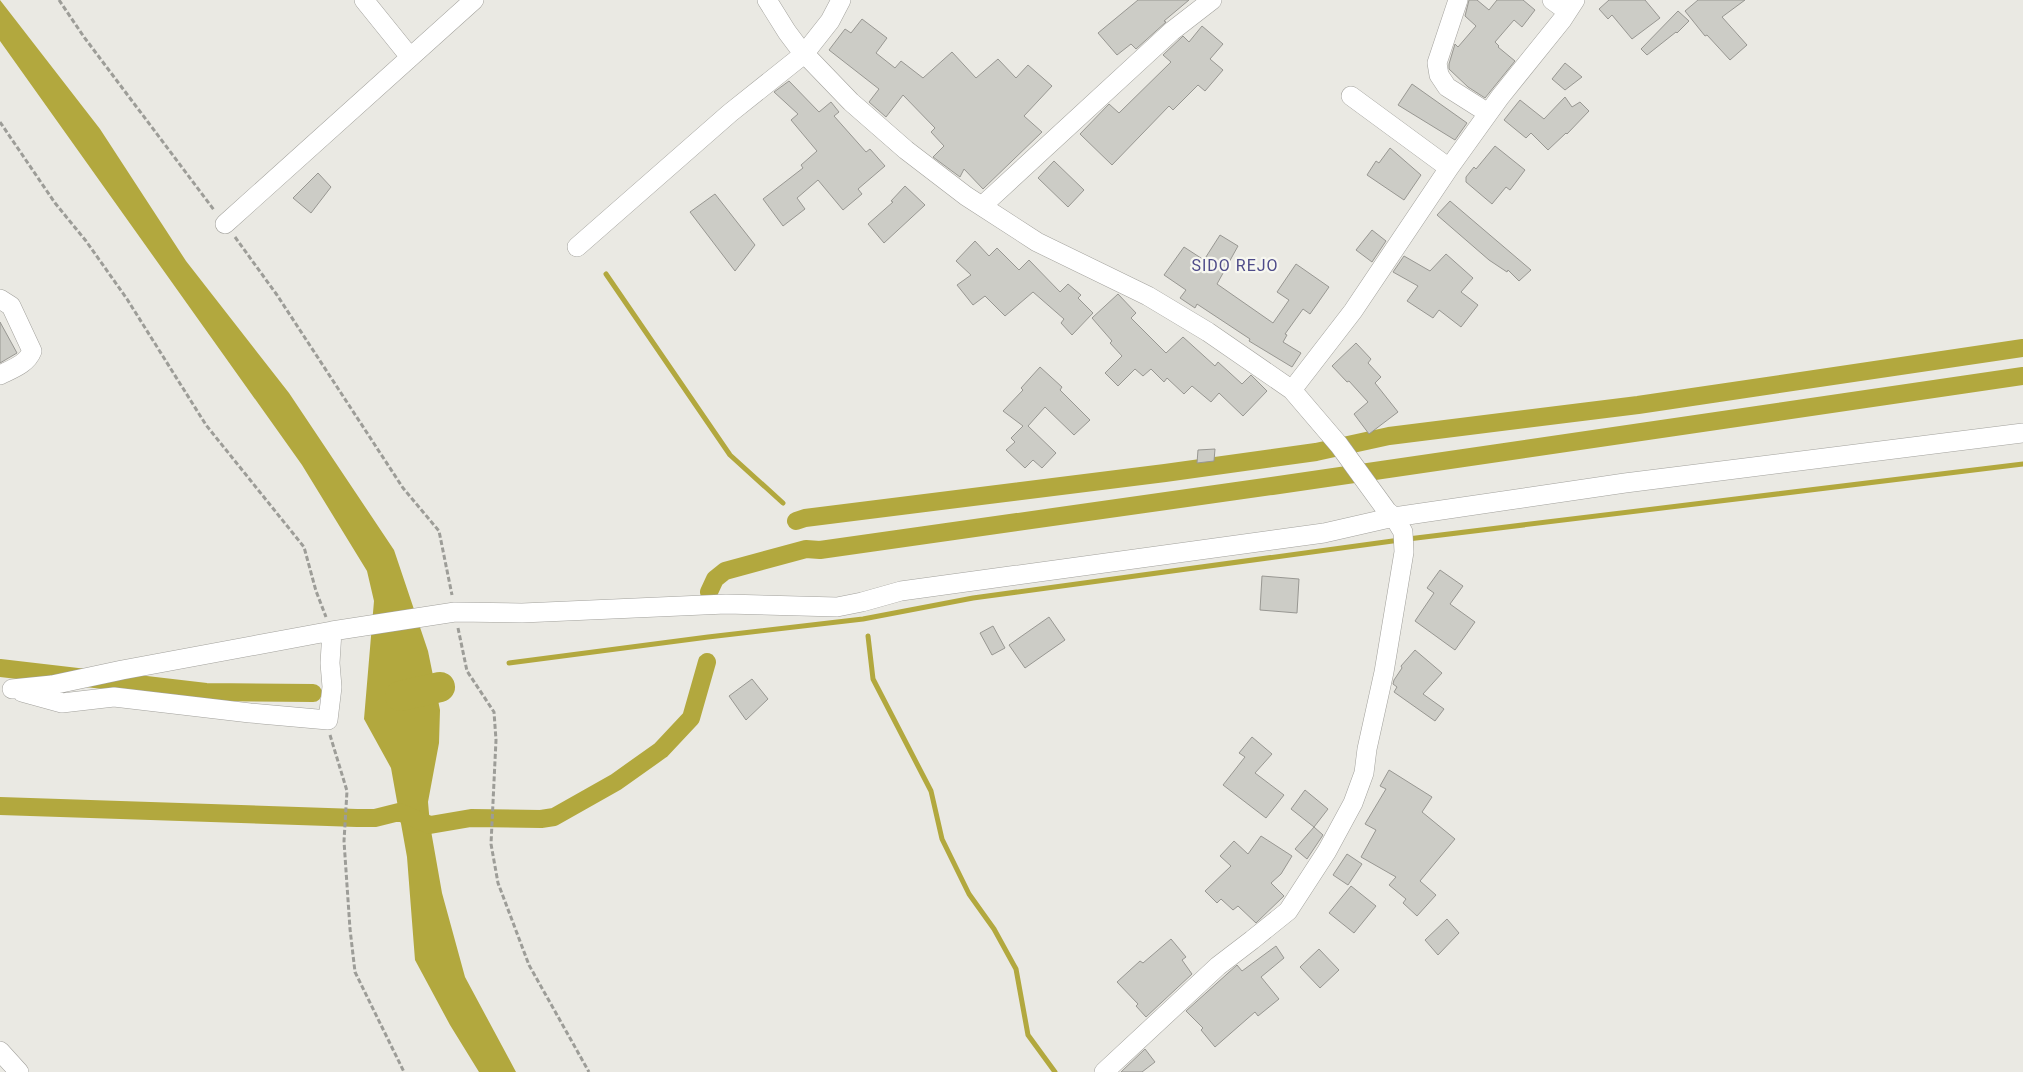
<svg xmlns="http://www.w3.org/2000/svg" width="2023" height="1072" font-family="Roboto,sans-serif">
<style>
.water{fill:#b2a83e}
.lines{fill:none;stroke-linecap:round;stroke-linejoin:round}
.stream{stroke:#b2a83e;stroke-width:5}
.canal{stroke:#b2a83e;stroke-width:18}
.river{stroke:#b2a83e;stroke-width:30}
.building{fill:#ccccc6;stroke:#989792}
.minor-casing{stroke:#a2a19c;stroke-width:20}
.path{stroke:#9d9d98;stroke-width:3;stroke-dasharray:5 2.5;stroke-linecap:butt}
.minor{stroke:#fff;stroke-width:19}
.labels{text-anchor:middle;stroke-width:4.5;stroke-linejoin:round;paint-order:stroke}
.quarter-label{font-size:16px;letter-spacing:1px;fill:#4e4b89;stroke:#f7f7f0}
</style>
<rect width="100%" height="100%" fill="#eae9e3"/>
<!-- water -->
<path class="water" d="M0 0 100 129 186 261 289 393 394 550 428 651 440 710 439 743 428 802 430 825 442 893 465 977 516 1072H479L450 1025 415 960 407 857 391 768 364 719 374 601 367 571 302 465 0 41Z"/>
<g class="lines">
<!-- stream -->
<path class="stream" d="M606 274 730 455 783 503
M1408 539 2023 464
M868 636 873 679 931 791 942 839 969 894 994 929 1016 969 1028 1035 1055 1072
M509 663 708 637 863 619 973 598 1400 540"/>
<!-- canal -->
<path class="canal" d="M796 521 805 518 1165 473 1316 452 1389 436 1638 405 2023 348
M709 592 715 579 725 571 806 549 820 550 1272 486 2023 376
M0 668 206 692 313 693
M0 806 357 818H375L399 812 430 825 471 818 541 819 554 817 616 782 661 750 691 718 707 662"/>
<!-- river -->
<path class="river" d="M400 696 440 687"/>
</g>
<!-- building -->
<path class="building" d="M1138 0H1189L1164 21 1166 22 1136 49 1131 44 1117 55 1098 33Z
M1469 0H1477L1489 10 1497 0H1523L1535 10 1522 27 1514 20 1495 42 1499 46 1498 47 1515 61 1485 98 1468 87 1449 69V64L1455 44 1458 47 1476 26 1465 16Z
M1609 0H1645L1660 18 1632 39 1612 15 1608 19 1599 9Z
M1698 0H1745L1722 17 1747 45 1730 60 1707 35 1705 36 1685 11Z
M1678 11 1689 21 1677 33 1676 32 1647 55 1641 49Z
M862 19 887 38 876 53 895 68 901 61 923 78 952 52 976 78 998 59 1016 78 1028 65 1052 86 1024 116 1042 132 983 189 964 169 960 177 933 157 944 146 931 132 935 128 903 95 886 117 869 102 879 89 829 50 845 29 851 33Z
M1202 26 1223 44 1210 59 1223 70 1205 91 1198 85 1173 110 1169 106 1112 165 1080 134 1109 104 1119 113 1171 62 1163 55 1183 36 1189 42Z
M1565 63 1582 77 1565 90 1552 79Z
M789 81 819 112 831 102 839 112 834 116 866 152 870 149 885 166 858 189 862 194 843 210 818 180 797 198 805 209 783 226 763 199 803 168 801 165 817 151 791 120 798 114 774 92Z
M1412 84 1467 123 1455 140 1398 105Z
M1565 97 1572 107 1580 102 1589 111 1567 134 1566 133 1548 150 1531 133 1526 138 1504 120 1520 100 1544 119Z
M1495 146 1525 170 1510 190 1506 187 1492 204 1466 182V177L1474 167 1476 169Z
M1390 148 1421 175 1404 200 1367 175 1376 161 1379 163Z
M1054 161 1084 190 1068 207 1038 178Z
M318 173 331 187 311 213 293 198Z
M905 186 925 205 884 243 868 224 893 202 891 201Z
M715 194 755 245 735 271 690 212Z
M1450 201 1531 270 1519 281 1508 270 1507 272 1489 260 1437 215Z
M1372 230 1386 241 1372 262 1356 250Z
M1220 235 1238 246 1217 284 1273 323 1289 300 1277 292 1296 264 1329 287 1310 314 1303 309 1285 334 1287 335 1283 342 1301 353 1292 367 1249 341 1250 339 1197 304 1195 308 1180 298 1186 290 1164 275 1184 247 1204 260Z
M975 241 989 256 997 248 1019 270 1029 260 1060 292 1068 284 1081 295 1078 298 1093 313 1072 335 1061 323 1064 319 1033 292 1005 316 985 296 973 305 957 285 971 275 956 261Z
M1446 254 1473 278 1461 292 1478 305 1461 327 1439 310 1433 318 1407 301 1418 286 1393 272 1404 256 1430 271Z
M1118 294 1136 313 1131 318 1166 353 1183 337 1215 366 1218 362 1242 384 1251 375 1267 391 1243 416 1219 393 1211 402 1192 386 1184 394 1167 378 1164 382 1151 369 1143 376 1135 369 1118 386 1105 373 1122 356 1110 343 1112 341 1092 318Z
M0 322 17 353 0 363Z
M1356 343 1371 359 1368 363 1381 377 1375 383 1398 412 1369 434 1354 414 1368 402 1349 381 1347 382 1332 366Z
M1040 367 1062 387 1060 390 1090 420 1074 435 1045 407 1028 426 1056 453 1042 468 1033 460 1025 468 1006 450 1015 442 1011 438 1023 426 1003 411 1023 390 1021 388Z
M1215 449 1214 461 1197 463 1198 450Z
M1440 570 1463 586 1450 604 1475 622 1455 650 1415 621 1434 593 1427 588Z
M1262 576 1299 579 1297 613 1260 610Z
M1049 617 1065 640 1025 668 1009 645Z
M993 626 1005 648 992 655 980 633Z
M1415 650 1442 673 1423 694 1444 709 1435 721 1394 692 1397 687 1393 684 1394 680 1402 668 1401 666Z
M752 679 768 699 746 720 729 696Z
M1252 737 1272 754 1255 773 1284 795 1266 818 1223 785 1245 757 1239 753Z
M1389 770 1432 797 1422 812 1455 839 1420 881 1436 895 1417 916 1403 903 1406 899 1389 885 1396 877 1361 857 1376 830 1365 824 1386 789 1380 786Z
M1305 790 1328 809 1314 827 1291 809Z
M1314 827 1323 835 1307 859 1295 849Z
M1261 836 1292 856 1281 874 1271 883 1284 896 1256 923 1238 906 1233 910 1221 899 1217 903 1205 891 1231 866 1220 856 1234 841 1248 854Z
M1347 854 1362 864 1348 885 1333 875Z
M1351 886 1376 906 1354 933 1329 913Z
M1447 919 1459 933 1438 955 1425 940Z
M1171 939 1186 957 1182 960 1192 974 1146 1017 1136 1006 1138 1004 1117 982 1140 961 1143 963Z
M1276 946 1284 958 1261 977 1279 999 1258 1016 1255 1012 1215 1047 1201 1030 1203 1028 1186 1011 1237 965 1242 971Z
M1319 949 1339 970 1320 988 1300 967Z
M1145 1049 1155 1062 1142 1072H1121Z"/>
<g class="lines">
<defs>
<path id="minor" d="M364 0 410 57
M767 0 787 32 799 48 851 102 906 150 966 196 1037 242 1148 296 1208 332 1292 390 1339 445 1387 511 1394 517 1403 532 1404 552 1384 672 1367 749 1364 773 1353 803 1327 851 1288 911 1252 940 1218 966 1104 1072
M1458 0 1437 63 1439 75 1447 87 1488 113
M1552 0 1567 11
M1351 96 1449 168
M982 206 1172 31 1212 0
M225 224 474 0
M577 247 730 113 804 54 830 21 841 0
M0 299 11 306 32 351C27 364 12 369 0 375
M1292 390 1353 311 1449 168 1500 97 1562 20 1575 0
M12 689 52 685 122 670 332 631 455 612 522 613 726 604 837 607 862 602 901 591 1324 533 1394 517 1625 483 2023 433
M22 692 62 703 114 697 250 713 328 720 332 687 330 663 332 631
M0 1051 19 1072"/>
</defs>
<!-- minor casing -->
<use href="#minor" class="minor-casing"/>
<!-- path -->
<path class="path" d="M59 0 84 37 214 210
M0 122 55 203 86 241 127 299 206 425 304 547 316 591 326 617
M235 237 277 295 403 488 439 531 452 595
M458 628 467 671 494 712 496 740 491 844 498 883 529 965 589 1072
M330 735 347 791 344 841 350 929 355 972 404 1072"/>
<!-- minor -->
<use href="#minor" class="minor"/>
</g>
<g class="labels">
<!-- quarter labels -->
<g class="quarter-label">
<text x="1235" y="271">SIDO REJO</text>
</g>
</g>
</svg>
